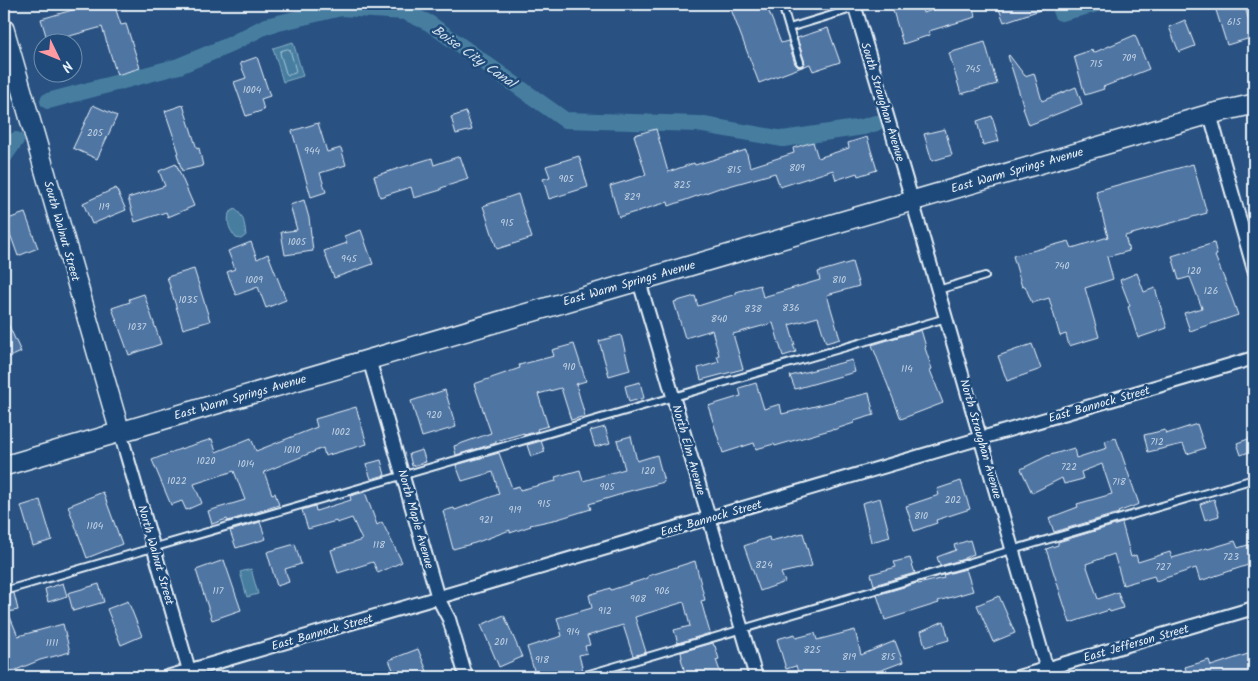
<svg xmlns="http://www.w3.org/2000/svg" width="1258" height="681" font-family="Kalam,sans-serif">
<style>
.water{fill:#467ea0;stroke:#87acc3}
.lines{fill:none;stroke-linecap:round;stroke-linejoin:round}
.shore{stroke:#a7c3d5;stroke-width:1}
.canal{stroke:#467ea0;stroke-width:16}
.building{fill:#5074a3;stroke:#e8f1f8}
.lane-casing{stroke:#e8f1f8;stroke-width:10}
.street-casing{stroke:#e8f1f8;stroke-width:16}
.secondary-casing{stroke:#e8f1f8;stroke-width:22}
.lane{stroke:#1f4a7a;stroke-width:6}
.street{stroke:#1f4a7a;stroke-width:12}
.secondary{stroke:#1f4a7a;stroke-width:19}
.labels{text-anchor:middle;stroke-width:5;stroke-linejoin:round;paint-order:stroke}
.number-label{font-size:10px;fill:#c2d2e3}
.street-label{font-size:12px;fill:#e8f1f8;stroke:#1f4a7a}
.water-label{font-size:14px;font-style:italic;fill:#d0e0eb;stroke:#1f4a7a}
</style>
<rect width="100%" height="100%" fill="#295282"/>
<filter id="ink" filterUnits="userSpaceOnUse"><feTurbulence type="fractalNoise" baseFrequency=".02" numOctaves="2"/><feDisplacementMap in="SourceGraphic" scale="10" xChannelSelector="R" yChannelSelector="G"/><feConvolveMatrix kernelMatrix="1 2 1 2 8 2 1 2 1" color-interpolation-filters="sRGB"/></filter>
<g filter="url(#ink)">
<!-- water -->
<path class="water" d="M293 42 303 76 283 82 273 48Z
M235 209C245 217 244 223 246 235L241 239 236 238C229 229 227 224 229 213Z
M251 569 258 594 247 597 240 572Z"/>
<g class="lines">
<!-- shore -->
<path class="shore" d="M288 49 290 50 296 71 295 73 288 75 286 73 280 53 281 51Z"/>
<!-- canal -->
<path class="canal" d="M1061 13 1097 4
M48 101 179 66 227 46 266 26 341 8 405 12 429 23 565 120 698 124 783 139 863 127 876 123
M4 157 16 140"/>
</g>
<!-- building -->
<path class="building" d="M93 4H114L121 25 126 24 140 68 117 75 102 27 48 42 41 19Z
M729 4H766L781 43 788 41 795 64 798 67H802L805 63 797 38 828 28 840 62 813 71 810 64 759 83Z
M891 4H921L923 13 953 4H971L976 17 929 31 930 35 903 44Z
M997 4H1052V6L1004 22Z
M1214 4H1244L1254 37 1227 45Z
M1185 20 1195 46 1179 52 1169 27Z
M1135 35 1149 69 1103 87 1104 89 1085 95 1074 56 1092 50 1093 53Z
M985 42 997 84 961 94 949 53Z
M1009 55 1025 76 1034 73 1042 101 1076 87 1082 104 1029 125 1023 108H1024L1008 56Z
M257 57 270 96 261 99 264 110 246 116 234 82 246 78 240 63Z
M93 105 117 116 97 159 73 148Z
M183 105 197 149 199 148 203 166 182 171 177 154 179 153 165 111Z
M466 112 472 130 456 134 451 117Z
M992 116 999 141 983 145 977 121Z
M318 123 327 152 341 148 346 165 320 173 326 192 311 197 292 131Z
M656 129 668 172 694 163 695 165 746 150 750 167 794 153 793 148 813 142 818 158 849 148 848 143 867 137 877 170 858 176 857 173 836 180 833 170 780 187 775 173 722 188V187L669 206 668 202 619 217 610 186 646 175 634 135Z
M945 129 952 155 932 161 924 134Z
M460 156 468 179 441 188V190L414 198 411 187 380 197 374 176 432 158 434 165Z
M579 156 588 187 549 199 543 179 550 177 546 166Z
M176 164 194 206 168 217 166 212 135 222 128 198 165 186 159 171Z
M1193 164 1207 213 1125 236 1129 251 1107 257 1113 279 1085 288 1099 337 1069 346 1066 334 1060 336 1049 298 1032 303 1025 286 1022 287 1013 256 1069 241 1072 248 1108 237 1096 191Z
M116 188 126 210 92 224 83 203Z
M518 194 532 238 497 249 483 206Z
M304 200 309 218 313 251 285 255 281 232 297 230 290 205Z
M25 213 38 248 18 256 5 220Z
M361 230 373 264 334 278 324 251 347 243 344 236Z
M251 242 257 259 268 254 286 300 266 308 258 287 236 295 227 272 235 269 228 251Z
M1214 243 1217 255 1215 256 1232 298 1238 315 1190 331 1184 313 1202 308 1190 277 1179 280 1172 256Z
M852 262 859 286 827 295 840 339 826 343 818 317 789 325 795 345H793L796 352 783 356 773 323 733 334 743 369 701 380 698 368 719 362 717 356 719 355 712 330 685 338 674 302 695 296 698 306 736 294V292L760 285 763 297 820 280 818 272Z
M194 269 210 321 183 329 167 277Z
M1137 273 1144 292 1155 288 1167 328 1138 338 1128 307 1130 306 1120 280Z
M144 294 161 344 129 355 112 308 130 302 129 299Z
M4 315 21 352 4 360Z
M921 330 926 347 925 348 932 369 930 370 943 403 901 419 872 345Z
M621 335 630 370 609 376 599 341Z
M574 344 586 381 576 384 585 416 571 420 561 388 538 394 548 426 537 429 538 431 524 435V433L496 441V443L456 455 454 446 491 433 474 384 520 368 519 365 554 356 552 350Z
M1032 344 1041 369 1007 381 998 356Z
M852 360 855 372 795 389 790 376Z
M640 382 644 398 629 402 625 386Z
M756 383 764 409 780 404 782 414 869 393 874 415 854 421V423L833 430V429L775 446 774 444 756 449 754 443 723 453 708 406 741 396 739 388Z
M445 390 456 427 422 437 411 401Z
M356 407 367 444 325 456 323 448 264 472 272 494 275 493 279 505 228 521 227 519 212 524 208 511 245 500 234 471 194 484 202 503 186 510 182 501 171 505 152 460 180 449 212 439 216 452 251 438 256 451 317 427 315 419Z
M1197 424 1205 448 1187 454 1183 444 1148 452 1144 435 1165 430 1166 434Z
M605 427 610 443 595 447 590 431Z
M631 436 637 461 657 455 664 482 622 493V494L589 504 591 509 558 519 530 525 531 526 510 533V530L475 543 453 549 443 511 454 508 455 510 499 494 493 472 462 481 456 465 499 453 512 488 519 486 520 490 556 481 555 477 580 470 583 481 625 469 617 440Z
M1254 437V450L1241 455 1237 443Z
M1116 438 1139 504 1118 512 1119 513 1054 532 1049 518 1078 507 1077 504 1112 494 1102 464 1081 472 1083 479 1064 484 1062 478 1032 493 1021 469 1047 456 1074 448 1076 458 1107 448 1105 441Z
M541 441 545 452 531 457 527 445Z
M422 450 426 462 412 466 409 454Z
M381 460 385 475 371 479 366 464Z
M961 481 970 509 936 520 937 523 914 531 906 506 939 495 937 489Z
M103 492 122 544 87 558 68 506Z
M365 492 377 525 382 522 402 562 378 573 373 562 338 573 331 550 362 540 352 518 337 523 336 521 308 529 302 510 315 506 316 511 351 500 350 496Z
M880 498 890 537 871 542 862 503Z
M1214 499 1219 516 1205 520 1200 504Z
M40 500 52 540 33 546 21 506Z
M260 522 266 539 236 548 230 531Z
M1122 523 1131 557 1136 555 1138 562 1170 552 1172 558 1207 548 1208 549 1235 541 1238 548 1254 543V563L1200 581 1196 568 1156 581 1154 576 1123 585 1114 554 1086 564 1098 599 1118 592 1123 608 1110 612 1109 610 1070 623 1046 549 1058 545V542Z
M803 533 812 566 781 573 785 582 760 591 744 546 769 537 770 541Z
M970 540 974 554 964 558V559L940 566 937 557 956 550 954 545Z
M295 544 301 564 285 569 289 582 277 586 267 552Z
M910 558 915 573 874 585 871 574 896 567 894 562Z
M224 560 241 610 212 620 196 570Z
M695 561 705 600 701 601 710 633 678 643 674 630 690 626 684 602 635 617 646 652 633 656 623 625 587 636 590 645 585 646 587 653 579 655 583 671 576 673 574 677H558L557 671 536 677 527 647 562 636 557 618 592 608 589 595 610 588 611 590 648 578V576Z
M966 569 973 591 938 601 939 603 885 620 877 595 917 583 918 584 944 578 943 575Z
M63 583 67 596 48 602 45 589Z
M99 584 104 602 73 611 68 593Z
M14 593 18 610 8 612 18 636 63 624 70 652 40 660 4 675V596Z
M999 596 1015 633 993 642 977 605Z
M128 601 142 636 121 645 107 609Z
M504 615 522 657 499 667 481 625Z
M944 621 949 640 925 647 921 631Z
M855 630 861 655 895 641 903 662 863 677H800L796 666 786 669 777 639 795 634 796 638 815 633 817 640Z
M713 643 714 646H715L719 659 716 660 722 677H686L681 658H682L681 652Z
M418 649 427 671 411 677H396L389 660Z
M1254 652V677H1185V675L1187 674 1185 667 1209 660 1211 666Z"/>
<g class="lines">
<defs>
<path id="lane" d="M782 4 789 28 855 8
M789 28 800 62
M938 290 985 276
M4 591 946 318
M579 677 1254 479"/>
<path id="street" d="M854 4 912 200 1049 677
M1210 114 1254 270
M639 281 756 677
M369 359 438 598 449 619 466 677
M120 432 191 677
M167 677 1254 358
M1018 677 1254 608"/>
<path id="secondary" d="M4 29 120 432
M4 466 1210 114 1254 104"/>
</defs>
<!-- lane casing -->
<use href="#lane" class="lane-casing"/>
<!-- street casing -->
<use href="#street" class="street-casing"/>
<!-- secondary casing -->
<use href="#secondary" class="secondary-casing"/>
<!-- lane -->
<use href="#lane" class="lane"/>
<!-- street -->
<use href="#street" class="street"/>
<!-- secondary -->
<use href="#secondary" class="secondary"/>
</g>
</g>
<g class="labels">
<!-- number labels -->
<g class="number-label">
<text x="1234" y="25">615</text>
<text x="1129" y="61">709</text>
<text x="1096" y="67">715</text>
<text x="973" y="72">745</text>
<text x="252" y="93">1004</text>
<text x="95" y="136">205</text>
<text x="312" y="154">944</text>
<text x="797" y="171">809</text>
<text x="734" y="173">815</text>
<text x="566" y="182">905</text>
<text x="682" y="188">825</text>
<text x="632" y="200">829</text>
<text x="104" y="210">119</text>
<text x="507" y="226">915</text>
<text x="297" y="245">1005</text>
<text x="349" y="262">945</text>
<text x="1062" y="269">740</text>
<text x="1194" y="274">120</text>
<text x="254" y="283">1009</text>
<text x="839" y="283">810</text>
<text x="1211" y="294">126</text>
<text x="188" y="303">1035</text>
<text x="791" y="311">836</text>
<text x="753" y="312">838</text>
<text x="719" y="322">840</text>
<text x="137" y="330">1037</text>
<text x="569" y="370">910</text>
<text x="907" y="372">114</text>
<text x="434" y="418">920</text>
<text x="341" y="435">1002</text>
<text x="1157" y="445">712</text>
<text x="292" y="453">1010</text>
<text x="206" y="464">1020</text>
<text x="246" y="467">1014</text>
<text x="1069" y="470">722</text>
<text x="648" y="474">120</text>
<text x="177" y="484">1022</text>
<text x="1119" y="485">718</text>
<text x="607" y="490">905</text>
<text x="953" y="503">202</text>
<text x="544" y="507">915</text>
<text x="515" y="513">919</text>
<text x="921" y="519">810</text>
<text x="486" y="523">921</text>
<text x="95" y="529">1104</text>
<text x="379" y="548">118</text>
<text x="1231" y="560">723</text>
<text x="764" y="568">824</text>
<text x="1163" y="570">727</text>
<text x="218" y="594">117</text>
<text x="662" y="594">906</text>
<text x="638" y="602">908</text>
<text x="605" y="614">912</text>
<text x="573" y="635">914</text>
<text x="501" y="645">201</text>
<text x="52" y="646">1111</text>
<text x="812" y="653">825</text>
<text x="849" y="660">819</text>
<text x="888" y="660">815</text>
<text x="542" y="663">918</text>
</g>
<!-- street labels -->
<g class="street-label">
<text transform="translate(883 102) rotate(73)" y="4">South Straughan Avenue</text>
<text transform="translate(1017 170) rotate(-16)" y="4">East Warm Springs Avenue</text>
<text transform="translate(62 231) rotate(74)" y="4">South Walnut Street</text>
<text transform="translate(629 283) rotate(-16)" y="4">East Warm Springs Avenue</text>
<text transform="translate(240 397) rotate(-16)" y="4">East Warm Springs Avenue</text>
<text transform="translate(1099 404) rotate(-16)" y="4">East Bannock Street</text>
<text transform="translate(981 439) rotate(74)" y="4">North Straughan Avenue</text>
<text transform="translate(689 450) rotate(74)" y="4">North Elm Avenue</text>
<text transform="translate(711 518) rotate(-16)" y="4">East Bannock Street</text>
<text transform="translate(416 519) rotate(74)" y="4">North Maple Avenue</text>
<text transform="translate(156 555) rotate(74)" y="4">North Walnut Street</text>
<text transform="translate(322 632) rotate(-16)" y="4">East Bannock Street</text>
<text transform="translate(1136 643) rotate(-16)" y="4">East Jefferson Street</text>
</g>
<!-- water labels -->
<g class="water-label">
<text transform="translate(474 56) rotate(35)" y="5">Boise City Canal</text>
</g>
</g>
<!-- margin -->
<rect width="1258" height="681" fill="none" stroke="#1f4a7a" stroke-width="20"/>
<rect x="10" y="10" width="1238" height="661" fill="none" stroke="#e8f1f8" stroke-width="2" filter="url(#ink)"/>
<!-- north arrow -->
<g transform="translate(58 58) rotate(133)"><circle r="24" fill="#1f4a7a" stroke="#6f8dac"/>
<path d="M0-4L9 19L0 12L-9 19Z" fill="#ff9aa2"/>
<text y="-8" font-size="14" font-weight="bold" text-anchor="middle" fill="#e8f1f8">N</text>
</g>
</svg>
